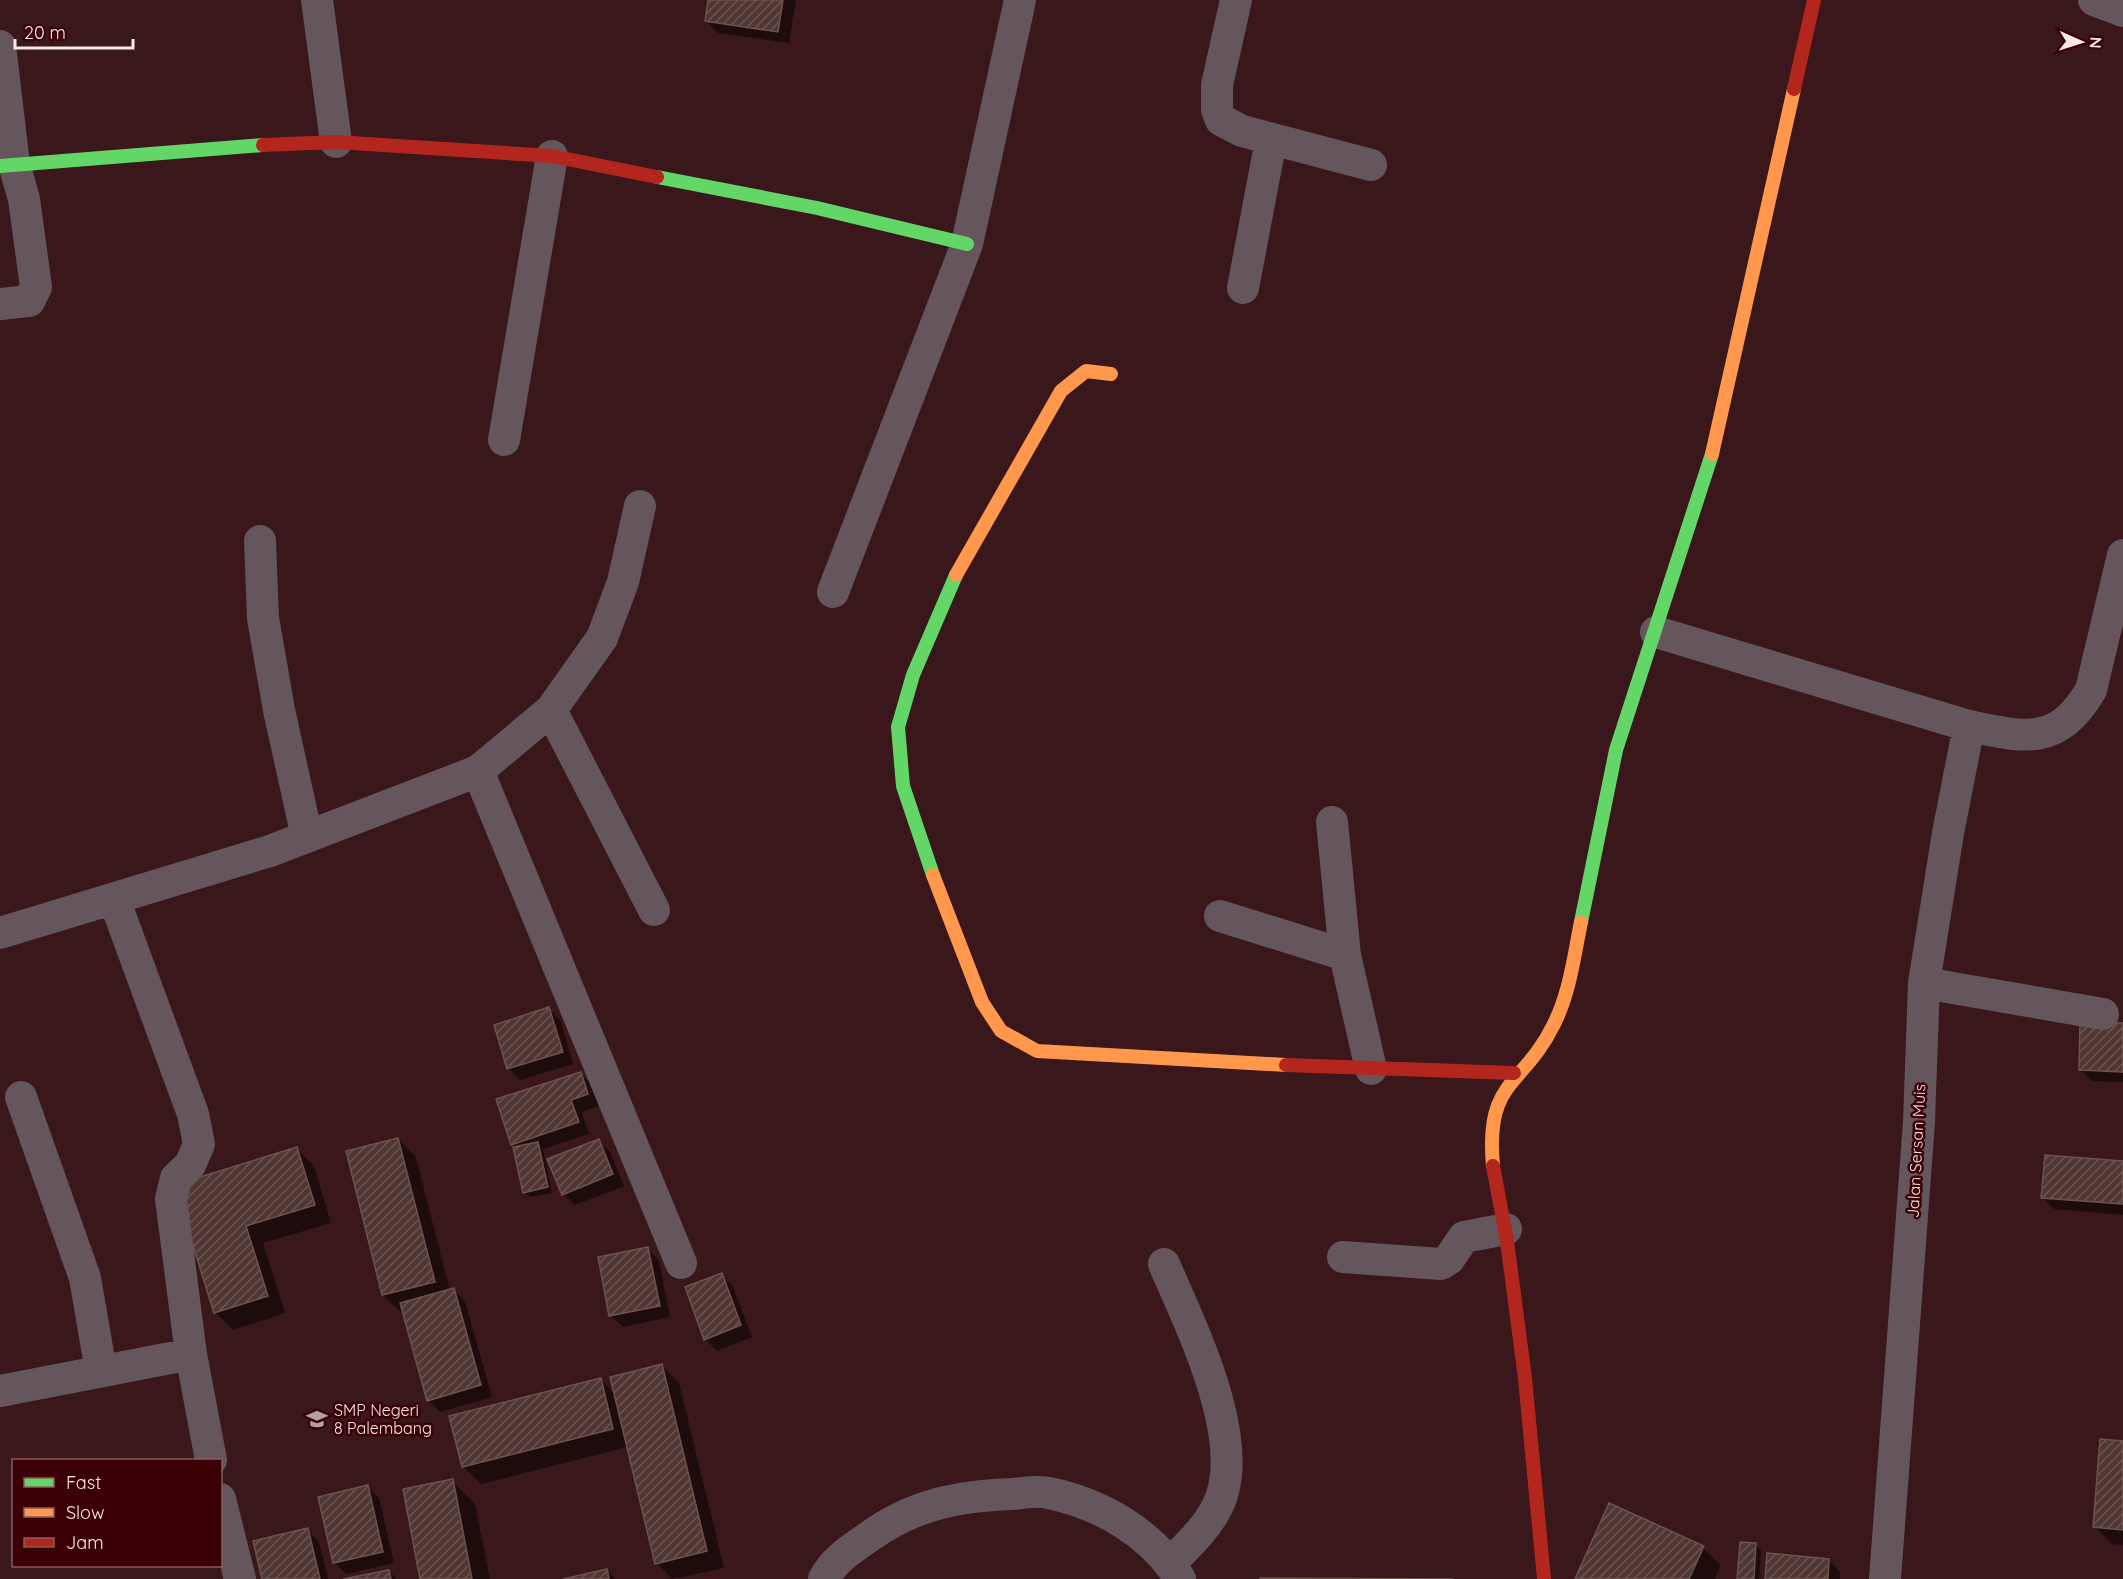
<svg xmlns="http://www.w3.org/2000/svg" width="2123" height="1579" font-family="Quicksand,sans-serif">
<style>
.shadow{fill:#0007}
.building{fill:url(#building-hatch);stroke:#6e524e;stroke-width:1.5}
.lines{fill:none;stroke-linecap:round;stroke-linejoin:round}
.street{stroke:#64565c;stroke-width:32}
.fast{stroke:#63d668;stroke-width:14}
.slow{stroke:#ff974d;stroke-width:14}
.jam{stroke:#b3261e;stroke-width:14}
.labels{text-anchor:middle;stroke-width:5;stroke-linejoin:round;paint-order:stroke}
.street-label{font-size:16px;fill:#fae9e8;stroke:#3b0005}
.poi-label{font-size:16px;fill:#fae9e8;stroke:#3b0005;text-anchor:start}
</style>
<defs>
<pattern id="building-hatch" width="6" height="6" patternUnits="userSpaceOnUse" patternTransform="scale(1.5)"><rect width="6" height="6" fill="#513734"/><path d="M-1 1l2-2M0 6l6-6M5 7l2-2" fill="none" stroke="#6b5451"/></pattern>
</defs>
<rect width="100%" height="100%" fill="#39171a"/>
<!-- shadow -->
<path class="shadow" d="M710 0H796L789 43 718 33 706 21Z
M549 1009 561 1021 573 1064 520 1080 508 1068Z
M2123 1025V1082L2092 1081 2081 1070Z
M580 1073 592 1085 599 1106 582 1112 589 1134 543 1149 552 1193 530 1197 524 1192 516 1148 512 1144Z
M398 1139 416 1157 450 1291 453 1290 465 1301 492 1397 440 1412 428 1400 403 1312H401L383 1295Z
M598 1141 610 1152 624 1186 575 1205 563 1194Z
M296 1148 314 1166 331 1223 263 1243 285 1313 233 1330 215 1312 176 1186Z
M2123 1163V1215L2054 1209 2043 1198Z
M647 1249 659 1260 670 1317 623 1327 611 1316 599 1259Z
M722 1275 733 1287 752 1337 717 1351 705 1339Z
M661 1365 679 1383 724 1568 672 1579 657 1563 628 1447 481 1484 463 1466 601 1380 616 1395Z
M2123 1442V1545L2112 1544 2095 1527Z
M452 1481 475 1504 490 1579H422Z
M367 1486 379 1498 394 1563 346 1574 334 1562Z
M308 1530 319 1542 328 1579H264Z
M1755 1545 1761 1550 1759 1579H1738Z
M1703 1548 1721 1565 1715 1579H1576Z
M1829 1560 1840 1572V1579H1767Z
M606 1570 615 1579H569Z
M389 1571 397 1579H351Z"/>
<!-- building -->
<path class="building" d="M708 0H783L778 32 705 21Z
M549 1007 563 1052 507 1069 494 1025Z
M2080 1022 2123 1023V1072L2079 1070Z
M581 1072 588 1094 571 1100 579 1122 511 1145 496 1099Z
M398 1138 435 1282 382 1295 346 1151Z
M599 1139 613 1174 562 1195 547 1159Z
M538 1142 548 1187 523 1193 513 1147Z
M297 1147 315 1205 246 1226 268 1296 214 1313 174 1185Z
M2045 1155 2123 1161V1204L2041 1198Z
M648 1247 660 1306 609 1316 598 1257Z
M722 1273 741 1325 704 1340 685 1287Z
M454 1288 481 1385 427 1401 400 1303Z
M662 1364 707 1551 655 1564 610 1377Z
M601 1378 613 1429 462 1467 449 1416Z
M2100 1439 2123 1441V1530L2093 1527Z
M453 1479 472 1579H420L403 1489Z
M368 1485 383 1552 333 1563 318 1497Z
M1609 1503 1704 1546 1689 1579H1575Z
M308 1528 320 1579H262L253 1541Z
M1740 1542 1756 1543 1754 1579H1737Z
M1767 1553 1829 1559 1828 1579H1765Z
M607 1569 609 1579H563Z
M389 1570 391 1579H343Z
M1260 1578 1454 1579H1260Z"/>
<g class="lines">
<!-- street -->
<path class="street" d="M317 0 336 142
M1236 0 1217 85V110L1221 120 1242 131 1371 165
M2094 0 2123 11
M0 46 14 164 24 199 36 287 29 301 0 304
M1243 288 1271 140
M504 440 552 156
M260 541 263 618 279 710 307 837
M833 592 967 244 1020 0
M1656 632 1969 726C2026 738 2058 746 2091 690L2123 555
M551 710 654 910
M478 771 681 1263
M1332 822 1345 955 1371 1069
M114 899 193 1114 199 1144 190 1165 176 1178 171 1199 191 1354
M1220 916 1345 955
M0 933 270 851 478 771 551 710 602 638 623 582 640 506
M1924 983 2103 1014
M21 1097 85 1278 101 1371
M1343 1257 1441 1264 1449 1259 1464 1237 1506 1229
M1164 1264C1190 1325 1250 1443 1217 1507 1206 1529 1187 1546 1170 1564
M0 1391 191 1354 211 1460
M220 1499 240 1579
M824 1579C834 1559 853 1548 870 1536 915 1504 959 1496 1013 1494 1024 1493 1038 1490 1049 1493 1101 1504 1152 1533 1180 1579
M1885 1579 1919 1122 1924 983 1948 833 1969 726"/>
<!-- fast -->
<path class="fast" d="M0 166 263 145
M657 177 817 208 967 244
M933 875 903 786 898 727 913 675 956 575
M1581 922 1616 750 1712 454"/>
<!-- slow -->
<path class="slow" d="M1712 454 1794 89
M956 575 1061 391 1086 371 1111 374
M933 875 982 1002 1001 1031 1037 1051 1286 1065
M1493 1166C1485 1078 1523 1088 1554 1024 1570 992 1574 956 1581 922"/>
<!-- jam -->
<path class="jam" d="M1794 89 1814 0
M263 145 336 142 552 156 657 177
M1286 1065 1514 1073
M1493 1166 1507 1241 1525 1378 1544 1579"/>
</g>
<!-- icons -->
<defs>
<symbol id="school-bare" viewBox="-9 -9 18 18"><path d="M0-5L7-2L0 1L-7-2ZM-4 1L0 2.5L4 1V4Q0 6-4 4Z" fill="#b6a0a0" stroke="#3b0005" stroke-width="2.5" paint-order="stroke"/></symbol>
</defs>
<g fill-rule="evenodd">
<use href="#school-bare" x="302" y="1404" width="30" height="30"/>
</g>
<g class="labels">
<!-- street labels -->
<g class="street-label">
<text transform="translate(1916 1151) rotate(-87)" y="6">Jalan Sersan Muis</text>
</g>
<!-- poi labels -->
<g class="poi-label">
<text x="334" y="1416">SMP Negeri<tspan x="334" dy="18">8 Palembang</tspan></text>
</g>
</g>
<!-- legend -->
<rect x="12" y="1459" width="210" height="108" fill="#3b0005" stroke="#875d60" stroke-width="1.5"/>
<rect x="24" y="1478" width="30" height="9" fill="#63d668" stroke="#875d60" stroke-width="1.5"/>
<text x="66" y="1489" font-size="18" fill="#fae9e8">Fast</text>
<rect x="24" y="1508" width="30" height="9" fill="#ff974d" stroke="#875d60" stroke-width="1.5"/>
<text x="66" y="1519" font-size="18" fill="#fae9e8">Slow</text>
<rect x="24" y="1538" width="30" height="9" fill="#b3261e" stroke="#875d60" stroke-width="1.5"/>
<text x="66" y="1549" font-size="18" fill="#fae9e8">Jam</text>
<!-- north arrow -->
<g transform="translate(2081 42) rotate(93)" stroke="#3b0005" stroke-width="4.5" paint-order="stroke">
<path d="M0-4.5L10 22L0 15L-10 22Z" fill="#fae9e8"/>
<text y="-9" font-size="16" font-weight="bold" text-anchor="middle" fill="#fae9e8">N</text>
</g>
<!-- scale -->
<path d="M15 39v9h118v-9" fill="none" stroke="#fae9e8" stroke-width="3"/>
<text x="24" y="39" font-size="18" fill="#fae9e8" stroke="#3b0005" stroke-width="4.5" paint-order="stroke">20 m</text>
</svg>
